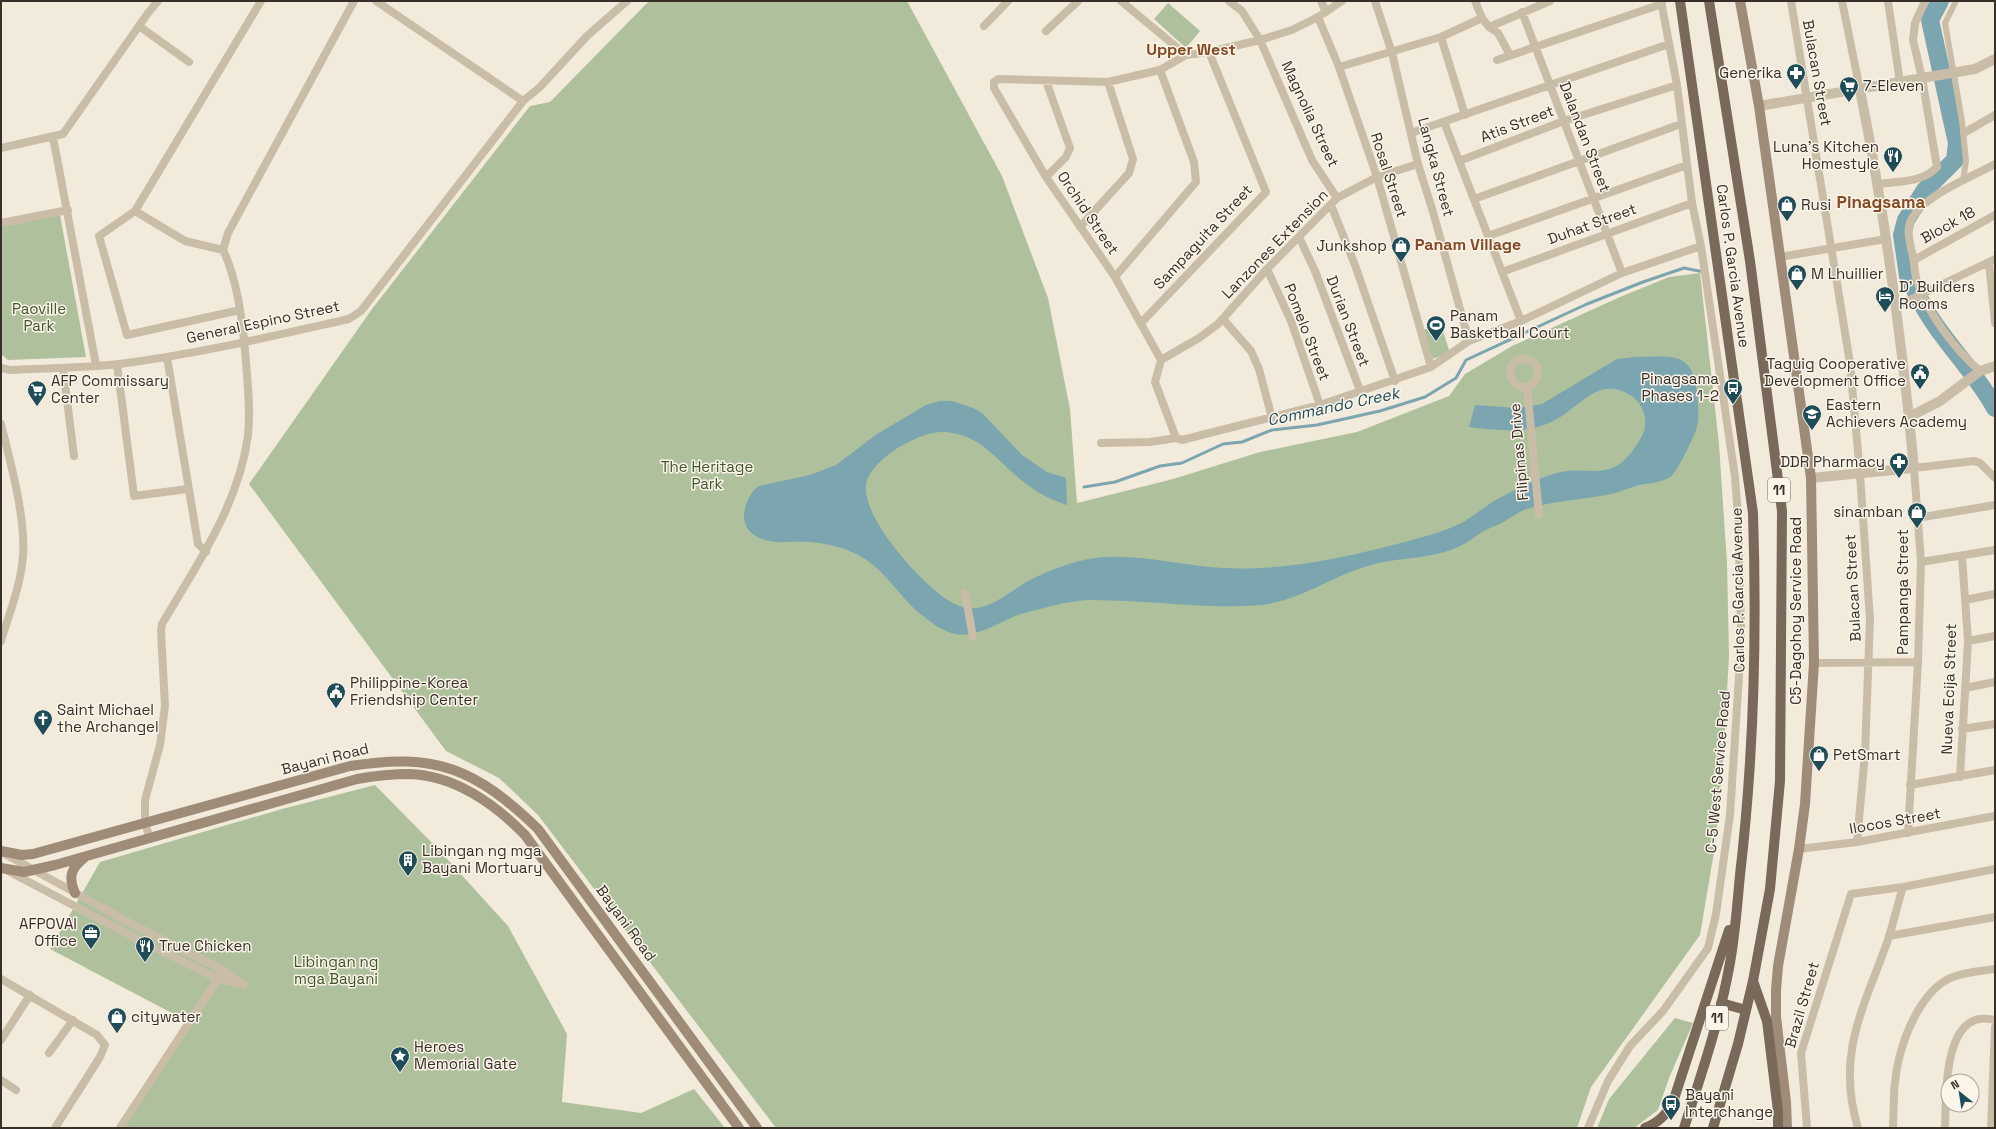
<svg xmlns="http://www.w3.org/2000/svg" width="1996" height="1129" font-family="'Space Grotesk',sans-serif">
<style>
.green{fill:#afc19c}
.water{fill:#7ba5af}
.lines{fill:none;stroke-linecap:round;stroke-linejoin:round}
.stream{stroke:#7ba5af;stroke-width:3}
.river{stroke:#7ba5af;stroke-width:18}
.pedestrian{stroke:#cabda8;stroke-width:6}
.minor{stroke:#cabda8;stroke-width:8}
.tertiary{stroke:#cabda8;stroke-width:10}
.secondary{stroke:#9e8c79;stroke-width:10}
.primary{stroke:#796959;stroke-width:10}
.labels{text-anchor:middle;stroke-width:3;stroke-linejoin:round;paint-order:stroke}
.shield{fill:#faf4e9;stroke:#726a62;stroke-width:1}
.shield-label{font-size:14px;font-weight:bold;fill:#372f28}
.poi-label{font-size:15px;fill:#372f28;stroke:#faf4e9;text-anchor:start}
.street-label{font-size:15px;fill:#372f28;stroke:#faf4e9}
.park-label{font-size:15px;fill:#40552c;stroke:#faf4e9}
.neighbourhood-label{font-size:16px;font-weight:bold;fill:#864921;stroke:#faf4e9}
.water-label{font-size:16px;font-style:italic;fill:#1e4c59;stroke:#faf4e9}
.quarter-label{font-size:17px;font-weight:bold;fill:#864921;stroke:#faf4e9}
</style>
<rect width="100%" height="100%" fill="#f2ebdc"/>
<!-- green -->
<path class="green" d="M649 1H907L1002 176 1048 298 1070 409 1077 503 1173 479 1260 452 1357 432 1449 396 1465 374 1512 346 1620 297 1669 277 1700 273 1719 444 1727 563 1729 655 1724 749 1715 846 1700 935 1591 1087 1577 1128H776L538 815 499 778 446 751 249 484 372 309 530 106 550 102Z
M1168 3 1200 31 1186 48 1154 19Z
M60 215 86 357 8 360 1 354V226Z
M1441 325 1450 353 1432 359 1423 330Z
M375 785 438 849 508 926 567 1034 562 1102 641 1113 694 1089 725 1128H118L187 1021 50 949 100 862 282 809Z
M1675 1018 1693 1023 1669 1078 1658 1110 1634 1128H1597L1609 1099Z"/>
<!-- water -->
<path class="water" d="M1636 357C1672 357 1693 350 1697 394 1698 407 1700 419 1696 430 1692 440 1677 473 1670 477 1660 483 1650 483 1640 485 1630 487 1621 492 1611 494 1583 500 1555 500 1527 509 1518 512 1509 519 1500 524 1495 526 1489 528 1484 531 1475 536 1468 543 1458 547 1432 559 1403 557 1375 564 1334 574 1303 600 1261 605 1216 609 1171 603 1126 601 1111 601 1093 599 1078 601 1060 603 1035 610 1018 615 999 622 977 638 955 634 944 632 932 623 923 616 907 604 895 586 881 572 856 546 820 540 786 542 759 544 734 530 748 500 751 494 753 490 759 486L810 475 836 465 877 434 926 405 940 401H952L973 408 982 413 1022 455 1047 472 1066 478 1067 505C1051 500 1038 493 1025 483 996 461 981 432 940 432 924 433 910 441 896 449 886 456 873 466 868 478 852 510 928 593 957 605 986 617 1007 592 1030 580 1050 570 1072 561 1095 558 1137 553 1181 566 1223 568 1243 569 1265 568 1285 566 1325 562 1366 552 1405 542 1422 537 1441 533 1457 525 1469 520 1480 510 1491 503 1507 493 1535 480 1553 474 1585 463 1608 485 1633 450 1638 443 1644 435 1645 426 1647 416 1641 403 1633 397 1597 372 1579 411 1549 423 1524 434 1495 430 1469 427L1475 405 1517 408 1542 404 1617 359Z"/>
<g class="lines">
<!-- stream -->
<path class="stream" d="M1084 487 1115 482 1160 466 1182 463 1223 444 1242 442 1272 430 1317 425 1380 411 1425 397 1456 378 1466 360 1587 304 1643 282 1684 268 1704 272"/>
<!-- river -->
<path class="river" d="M1918 296 1908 276 1902 235 1906 220 1925 190 1955 160 1957 143 1930 20 1940 1
M1919 298C1939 338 1974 369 1995 408"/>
<!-- pedestrian -->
<path class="pedestrian" d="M1956 1 1945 23 1962 121 1966 161 1963 181"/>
<!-- minor -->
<path class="minor" d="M376 1 523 101
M1121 1 1186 55
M1229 1 1242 11 1260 40 1312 160 1337 198
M1321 1 1326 12
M1375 1 1392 53 1418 164 1433 212 1469 341
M1475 1 1482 18 1489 27 1498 33 1510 55
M1791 1 1850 363 1860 474 1870 619 1865 753 1857 842
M1842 1 1860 90
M1888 1 1900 83
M1522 12 1622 273
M1318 17 1339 67 1377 177 1431 367
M139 26 189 62
M984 26 1008 1
M1489 27 1550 1
M1046 31 1078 1
M1441 37 1465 115
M1497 60 1662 4
M1339 67 1441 37 1482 18
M1046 81 1070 148 1066 157 1046 177
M1444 122 1521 321
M1411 133 1669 44
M1964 133 1995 115
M53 137 96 365
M1 148 63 134 148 13 158 1
M1459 161 1564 121 1677 85
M1879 184C1899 181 1922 183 1937 167L1922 78 1913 40 1915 23 1925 1
M1474 199 1681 124
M1331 205 1355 265 1395 381
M135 211 185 241 223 250
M1 223 68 210
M1080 227 1129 173 1133 159 1108 82
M1488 236 1687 165
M1299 237 1315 271 1361 393
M1780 257 1886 239
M1914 260 1995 215
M1989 263 1995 323
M1267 269 1291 321 1320 405
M1502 272 1692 203
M1115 277 1196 182 1194 162 1160 70
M1895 307 1995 259
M240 310 127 335 99 236 135 211 261 1
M1223 319 1251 351 1259 369 1272 418
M1141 323 1266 192 1209 52
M167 357 198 544 206 552
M1510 373a14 14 0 1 1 28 0a14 14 0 1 1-28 0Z
M1161 360 1115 277 1046 177 994 88V82L998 79 1108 82 1160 70 1186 55 1209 52 1260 40 1292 30 1318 17 1342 1
M1161 360 1155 382 1176 438 1182 440 1320 405 1431 367 1469 341 1521 321 1622 273 1701 246
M1161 360 1199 338 1218 324 1267 269 1337 198 1377 177 1418 164
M117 364 134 496 188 489
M1 368 10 370C46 368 83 368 119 364 197 354 273 336 349 319L361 311 523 101 539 88 587 36 627 1
M63 368 74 456
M1980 371C1956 351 1926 311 1917 281 1914 273 1915 265 1913 257 1910 242 1904 227 1915 214 1930 193 1972 177 1995 164
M1527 387 1539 515
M1 424C10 461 26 518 23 556 21 585 9 614 1 641
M1101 443 1150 442 1176 438
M1917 518 1995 505
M1921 562 1995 550
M965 593 973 637
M1965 600 1995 594
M1968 641 1995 636
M1814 663 1918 662
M1965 688 1995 682
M1962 729 1995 724
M1960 777 1968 641 1962 556
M1910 785 1995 770
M1908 833 1918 662 1921 562 1914 468 1974 461 1980 463 1995 478
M150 839 145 823V800L160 745 165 706 161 631 162 624C197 564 239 505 248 435 251 407 247 378 245 350 243 321 236 276 223 250L228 233 354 1
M1799 849 1857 842 1995 816
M5 854 130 923 223 970 244 985
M8 871 143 942 218 979 240 984
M1889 936 1995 917
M1 979 97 1035 105 1045 100 1057 55 1128
M1 1040 30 995
M49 1053 73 1020
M1 1080 16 1090
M120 1128 221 974
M1588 1128 1608 1081 1630 1046 1663 1011 1708 948 1716 914 1730 815 1739 676 1741 626 1738 515 1735 477 1701 246 1692 203 1677 85 1661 1
M1807 1128 1801 1053 1851 894 1903 887 1995 869
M1858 1128C1835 1053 1865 1006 1889 937 1894 920 1898 903 1903 887
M1893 1128C1894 1104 1893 1079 1900 1055 1907 1028 1925 987 1953 977 1966 972 1982 971 1995 969
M1945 1128C1946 1100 1943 1026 1979 1019 1984 1018 1990 1019 1995 1020
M1991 1128 1995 1027"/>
<!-- tertiary -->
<path class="tertiary" d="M1759 106 1975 69 1995 59
M1909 417 1940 401 1980 371 1995 366
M1811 478 1914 468C1902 341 1885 215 1860 90"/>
<!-- secondary -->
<path class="secondary" d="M1740 1 1759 106 1811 478 1814 663 1805 804 1799 849 1778 966 1776 990V1017L1786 1102 1787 1128
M1 851 22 855 33 854 350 766C436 752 476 769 538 829L757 1128
M1 868 24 872 55 865 357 779C374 776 391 774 409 774 454 775 495 804 525 835L739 1128
M75 893C68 877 71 868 84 858"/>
<!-- primary -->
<path class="primary" d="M1680 1 1753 513C1757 634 1754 755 1740 875 1737 906 1735 938 1729 968 1719 1023 1701 1075 1684 1128
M1709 1 1750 261 1782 511 1780 781 1770 889 1753 981 1738 1044 1713 1128
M1753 981 1767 1021 1778 1111V1128
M1721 1003 1746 1010
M1645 1128C1660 1122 1668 1113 1674 1099L1729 930"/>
</g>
<!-- icons -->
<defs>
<symbol id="pharmacy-pin" viewBox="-11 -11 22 30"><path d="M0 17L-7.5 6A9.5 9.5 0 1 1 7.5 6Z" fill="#1e4c59" stroke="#faf4e9"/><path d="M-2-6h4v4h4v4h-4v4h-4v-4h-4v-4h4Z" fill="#fff"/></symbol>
<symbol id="supermarket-pin" viewBox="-11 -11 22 30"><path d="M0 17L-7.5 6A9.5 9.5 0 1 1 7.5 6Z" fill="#1e4c59" stroke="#faf4e9"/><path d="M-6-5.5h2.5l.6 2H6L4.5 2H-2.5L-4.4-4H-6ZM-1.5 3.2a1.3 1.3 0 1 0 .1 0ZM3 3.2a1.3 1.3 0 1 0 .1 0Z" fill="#fff"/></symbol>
<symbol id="restaurant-pin" viewBox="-11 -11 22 30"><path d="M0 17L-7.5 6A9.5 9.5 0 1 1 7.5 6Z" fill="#1e4c59" stroke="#faf4e9"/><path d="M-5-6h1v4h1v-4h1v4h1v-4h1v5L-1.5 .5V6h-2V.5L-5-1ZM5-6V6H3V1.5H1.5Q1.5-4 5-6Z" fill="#fff"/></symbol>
<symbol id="shop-pin" viewBox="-11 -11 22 30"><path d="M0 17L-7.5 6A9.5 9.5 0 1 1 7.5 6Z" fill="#1e4c59" stroke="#faf4e9"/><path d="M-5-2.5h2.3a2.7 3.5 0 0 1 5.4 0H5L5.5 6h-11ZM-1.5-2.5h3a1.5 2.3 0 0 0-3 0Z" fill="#fff"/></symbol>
<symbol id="hotel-pin" viewBox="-11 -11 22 30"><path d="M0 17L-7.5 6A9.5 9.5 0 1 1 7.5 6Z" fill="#1e4c59" stroke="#faf4e9"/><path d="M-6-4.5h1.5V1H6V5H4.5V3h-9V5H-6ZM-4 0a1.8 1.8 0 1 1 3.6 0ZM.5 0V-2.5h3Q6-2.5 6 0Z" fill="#fff"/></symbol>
<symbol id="stadium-pin" viewBox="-11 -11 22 30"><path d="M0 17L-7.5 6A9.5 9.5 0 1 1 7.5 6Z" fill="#1e4c59" stroke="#faf4e9"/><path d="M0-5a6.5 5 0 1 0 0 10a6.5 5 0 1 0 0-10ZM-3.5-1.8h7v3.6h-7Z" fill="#fff"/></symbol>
<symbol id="civic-pin" viewBox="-11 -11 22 30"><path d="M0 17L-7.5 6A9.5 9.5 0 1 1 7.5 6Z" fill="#1e4c59" stroke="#faf4e9"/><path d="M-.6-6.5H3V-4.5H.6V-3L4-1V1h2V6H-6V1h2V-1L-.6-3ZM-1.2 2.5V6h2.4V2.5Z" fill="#fff"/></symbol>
<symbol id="bus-pin" viewBox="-11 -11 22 30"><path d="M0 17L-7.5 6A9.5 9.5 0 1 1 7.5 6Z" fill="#1e4c59" stroke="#faf4e9"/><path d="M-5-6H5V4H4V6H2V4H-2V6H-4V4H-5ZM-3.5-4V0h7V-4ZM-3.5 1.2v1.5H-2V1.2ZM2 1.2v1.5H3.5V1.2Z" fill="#fff"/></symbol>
<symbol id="school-pin" viewBox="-11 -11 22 30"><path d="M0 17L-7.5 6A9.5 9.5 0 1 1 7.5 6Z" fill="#1e4c59" stroke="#faf4e9"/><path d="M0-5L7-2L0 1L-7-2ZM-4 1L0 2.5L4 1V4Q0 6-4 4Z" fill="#fff"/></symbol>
<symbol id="church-pin" viewBox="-11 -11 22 30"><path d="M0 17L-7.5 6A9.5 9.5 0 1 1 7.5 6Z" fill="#1e4c59" stroke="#faf4e9"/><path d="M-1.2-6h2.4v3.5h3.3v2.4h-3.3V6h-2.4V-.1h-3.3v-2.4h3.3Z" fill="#fff"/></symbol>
<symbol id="building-pin" viewBox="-11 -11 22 30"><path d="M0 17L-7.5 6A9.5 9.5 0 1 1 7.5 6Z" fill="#1e4c59" stroke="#faf4e9"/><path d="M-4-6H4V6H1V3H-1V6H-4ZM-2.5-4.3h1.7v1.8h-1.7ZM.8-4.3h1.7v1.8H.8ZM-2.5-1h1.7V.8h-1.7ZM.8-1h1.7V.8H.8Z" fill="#fff"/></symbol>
<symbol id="office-pin" viewBox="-11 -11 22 30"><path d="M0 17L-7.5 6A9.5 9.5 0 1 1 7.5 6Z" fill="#1e4c59" stroke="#faf4e9"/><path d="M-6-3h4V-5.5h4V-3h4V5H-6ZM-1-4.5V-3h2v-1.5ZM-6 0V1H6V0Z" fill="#fff"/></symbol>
<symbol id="sight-pin" viewBox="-11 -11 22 30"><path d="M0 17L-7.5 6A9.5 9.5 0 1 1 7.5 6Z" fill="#1e4c59" stroke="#faf4e9"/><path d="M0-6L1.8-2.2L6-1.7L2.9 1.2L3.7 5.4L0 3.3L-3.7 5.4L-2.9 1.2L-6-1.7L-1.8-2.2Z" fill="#fff"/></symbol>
</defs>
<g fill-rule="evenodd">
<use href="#pharmacy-pin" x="1785" y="62" width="22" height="30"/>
<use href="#supermarket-pin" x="1838" y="75" width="22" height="30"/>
<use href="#restaurant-pin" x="1882" y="145" width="22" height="30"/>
<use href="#shop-pin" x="1776" y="194" width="22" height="30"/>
<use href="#shop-pin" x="1390" y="235" width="22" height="30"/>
<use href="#shop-pin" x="1786" y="263" width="22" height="30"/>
<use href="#hotel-pin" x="1874" y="285" width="22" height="30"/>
<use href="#stadium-pin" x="1425" y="314" width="22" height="30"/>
<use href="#civic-pin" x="1909" y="362" width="22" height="30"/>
<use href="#bus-pin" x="1722" y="377" width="22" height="30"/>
<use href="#supermarket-pin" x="26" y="379" width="22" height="30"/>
<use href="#school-pin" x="1801" y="403" width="22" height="30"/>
<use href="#pharmacy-pin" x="1888" y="451" width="22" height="30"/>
<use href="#shop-pin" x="1906" y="501" width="22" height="30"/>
<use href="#civic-pin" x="325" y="681" width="22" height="30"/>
<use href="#church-pin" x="32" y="708" width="22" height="30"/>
<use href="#shop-pin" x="1808" y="744" width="22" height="30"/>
<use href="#building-pin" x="397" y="849" width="22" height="30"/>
<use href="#office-pin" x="80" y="922" width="22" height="30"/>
<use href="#restaurant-pin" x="134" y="935" width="22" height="30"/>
<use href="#shop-pin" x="106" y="1006" width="22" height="30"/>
<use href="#sight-pin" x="389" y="1045" width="22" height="30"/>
<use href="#bus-pin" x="1660" y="1093" width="22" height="30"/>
</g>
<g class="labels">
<!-- shield labels -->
<g class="shield">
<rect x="1768" y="478" width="22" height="24" rx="3"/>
<rect x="1706" y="1006" width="22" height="24" rx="3"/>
</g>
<g class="shield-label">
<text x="1779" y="495">11</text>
<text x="1717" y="1023">11</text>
</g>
<!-- poi labels -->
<g class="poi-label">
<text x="1782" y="78" text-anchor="end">Generika</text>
<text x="1863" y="91">7-Eleven</text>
<text x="1879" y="152" text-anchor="end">Luna's Kitchen<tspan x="1879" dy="17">Homestyle</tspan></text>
<text x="1801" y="210">Rusi</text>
<text x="1387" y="251" text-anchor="end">Junkshop</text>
<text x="1811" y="279">M Lhuillier</text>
<text x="1899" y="292">D' Builders<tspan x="1899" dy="17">Rooms</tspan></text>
<text x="1450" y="321">Panam<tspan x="1450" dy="17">Basketball Court</tspan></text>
<text x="1906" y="369" text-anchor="end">Taguig Cooperative<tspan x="1906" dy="17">Development Office</tspan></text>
<text x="1719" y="384" text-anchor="end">Pinagsama<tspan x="1719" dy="17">Phases 1-2</tspan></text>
<text x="51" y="386">AFP Commissary<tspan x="51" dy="17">Center</tspan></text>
<text x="1826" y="410">Eastern<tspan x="1826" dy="17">Achievers Academy</tspan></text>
<text x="1885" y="467" text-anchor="end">DDR Pharmacy</text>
<text x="1903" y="517" text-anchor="end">sinamban</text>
<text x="350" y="688">Philippine-Korea<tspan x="350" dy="17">Friendship Center</tspan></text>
<text x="57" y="715">Saint Michael<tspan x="57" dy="17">the Archangel</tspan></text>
<text x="1833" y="760">PetSmart</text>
<text x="422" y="856">Libingan ng mga<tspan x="422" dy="17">Bayani Mortuary</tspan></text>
<text x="77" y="929" text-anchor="end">AFPOVAI<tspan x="77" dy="17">Office</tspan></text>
<text x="159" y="951">True Chicken</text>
<text x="131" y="1022">citywater</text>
<text x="414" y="1052">Heroes<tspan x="414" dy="17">Memorial Gate</tspan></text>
<text x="1685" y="1100">Bayani<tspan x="1685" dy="17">Interchange</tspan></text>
</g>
<!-- street labels -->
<g class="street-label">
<text transform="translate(1817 73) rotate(80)" y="5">Bulacan Street</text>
<text transform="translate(1310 114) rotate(65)" y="5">Magnolia Street</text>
<text transform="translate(1517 124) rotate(-21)" y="5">Atis Street</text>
<text transform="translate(1585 137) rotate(69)" y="5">Dalandan Street</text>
<text transform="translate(1436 167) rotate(75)" y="5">Langka Street</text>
<text transform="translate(1389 175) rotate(72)" y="5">Rosal Street</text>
<text transform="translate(1088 213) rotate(56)" y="5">Orchid Street</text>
<text transform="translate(1592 224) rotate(-20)" y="5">Duhat Street</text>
<text transform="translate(1948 225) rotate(-29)" y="5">Block 18</text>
<text transform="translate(1203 237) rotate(-47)" y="5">Sampaguita Street</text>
<text transform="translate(1275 244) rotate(-46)" y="5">Lanzones Extension</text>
<text transform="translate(1733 266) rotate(82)" y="5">Carlos P. Garcia Avenue</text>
<text transform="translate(1348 321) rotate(69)" y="5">Durian Street</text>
<text transform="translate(263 322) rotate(-12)" y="5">General Espino Street</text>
<text transform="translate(1307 332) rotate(69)" y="5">Pomelo Street</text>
<text transform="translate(1519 452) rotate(-95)" y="5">Filipinas Drive</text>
<text transform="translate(1853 588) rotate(-93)" y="5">Bulacan Street</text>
<text transform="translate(1738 590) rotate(-91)" y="5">Carlos P. Garcia Avenue</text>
<text transform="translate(1903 592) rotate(-90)" y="5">Pampanga Street</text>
<text transform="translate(1796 611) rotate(-90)" y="5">C5-Dagohoy Service Road</text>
<text transform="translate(1949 689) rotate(-88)" y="5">Nueva Ecija Street</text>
<text transform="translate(325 759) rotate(-14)" y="5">Bayani Road</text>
<text transform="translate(1718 772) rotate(-85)" y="5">C-5 West Service Road</text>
<text transform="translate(1895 821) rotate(-10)" y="5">Ilocos Street</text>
<text transform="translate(626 923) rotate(54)" y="5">Bayani Road</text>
<text transform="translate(1802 1005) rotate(-74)" y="5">Brazil Street</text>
</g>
<!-- park labels -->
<g class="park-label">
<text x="39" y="314">Paoville<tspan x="39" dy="17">Park</tspan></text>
<text x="707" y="472">The Heritage<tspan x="707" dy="17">Park</tspan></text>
<text x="336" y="967">Libingan ng<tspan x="336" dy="17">mga Bayani</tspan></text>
</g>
<!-- neighbourhood labels -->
<g class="neighbourhood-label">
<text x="1191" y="55">Upper West</text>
<text x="1468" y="250">Panam Village</text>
</g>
<!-- water labels -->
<g class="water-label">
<text transform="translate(1333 406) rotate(-12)" y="6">Commando Creek</text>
</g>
<!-- quarter labels -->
<g class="quarter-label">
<text x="1881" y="208">Pinagsama</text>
</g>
</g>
<!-- border -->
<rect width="1996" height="1129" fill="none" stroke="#372f28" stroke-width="4"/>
<!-- north arrow -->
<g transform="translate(1960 1093) rotate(330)"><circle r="19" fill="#faf4e9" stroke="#aca59c"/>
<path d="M0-3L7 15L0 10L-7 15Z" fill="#1e4c59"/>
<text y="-6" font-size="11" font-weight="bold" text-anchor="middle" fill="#372f28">N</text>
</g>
</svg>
